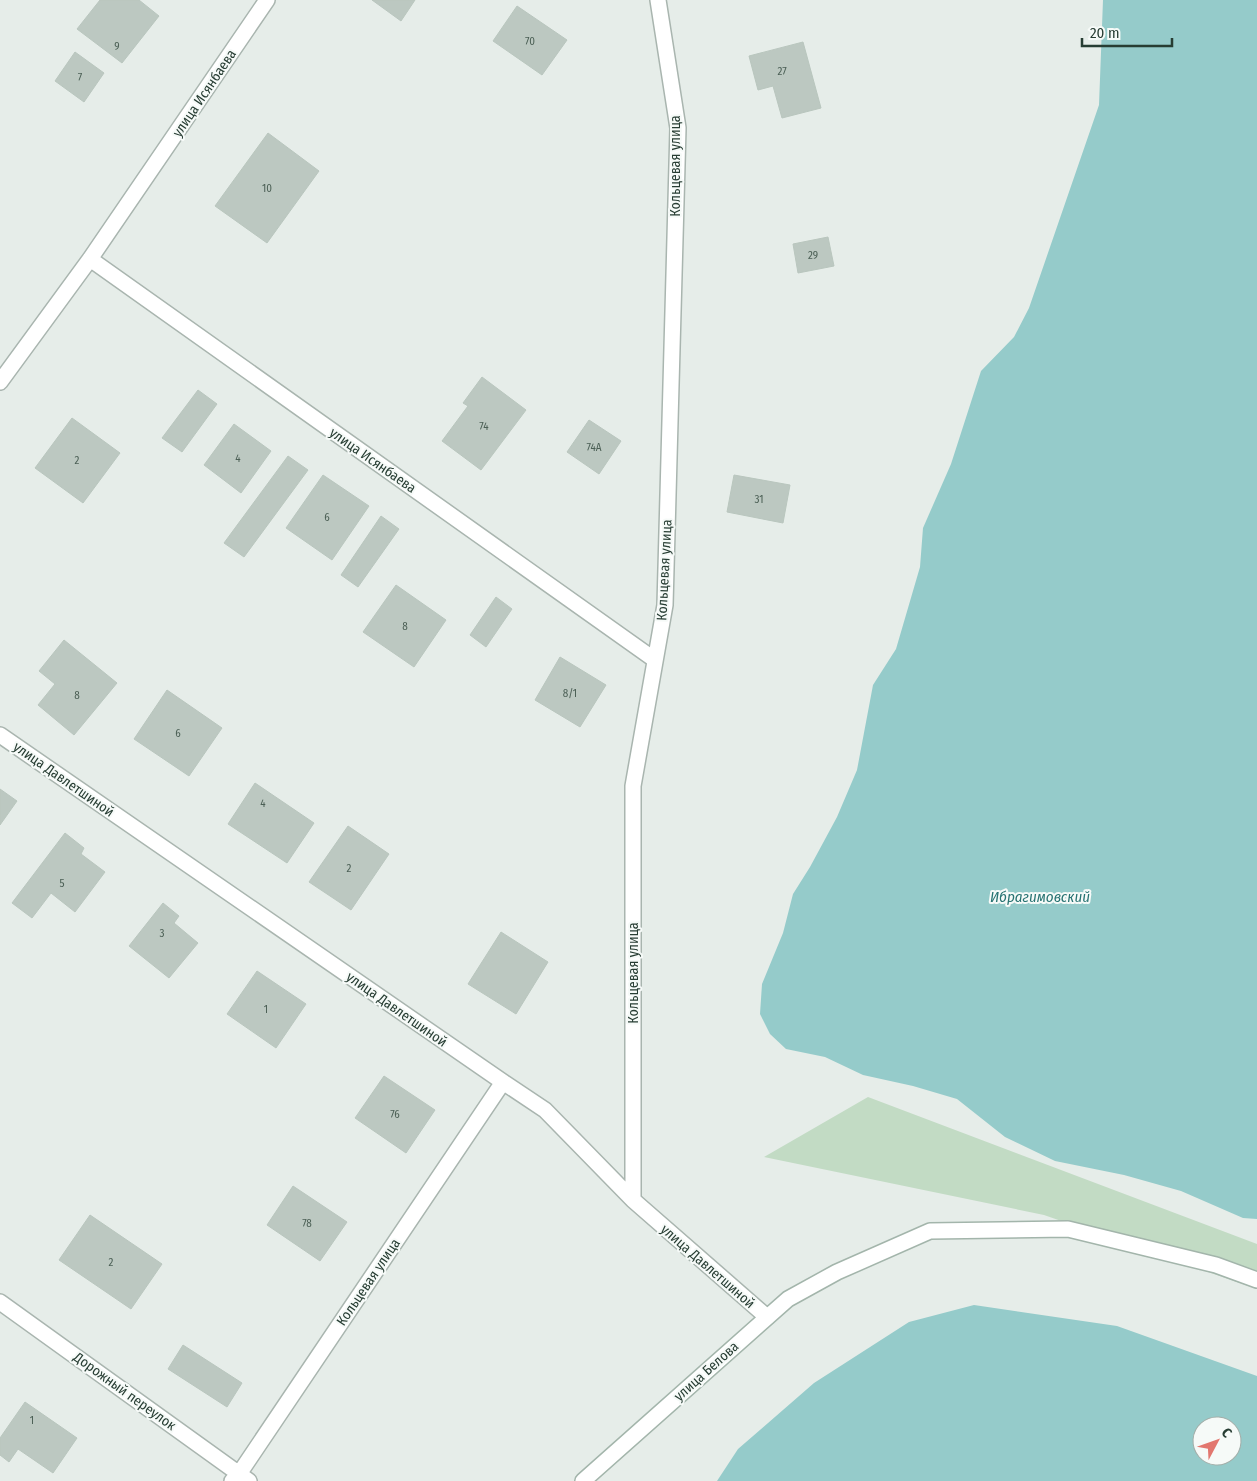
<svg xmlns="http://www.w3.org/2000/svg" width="1257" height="1481" font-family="'Fira Sans Condensed',sans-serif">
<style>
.green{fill:#c2dbc4}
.water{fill:#95cbca;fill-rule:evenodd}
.building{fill:#bcc8c1;stroke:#b9c6be}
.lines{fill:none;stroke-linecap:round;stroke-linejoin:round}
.street-casing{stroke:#a9b5af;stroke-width:18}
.secondary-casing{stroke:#a3b5ab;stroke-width:18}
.street{stroke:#fff;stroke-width:15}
.secondary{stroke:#fff;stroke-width:15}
.labels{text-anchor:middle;stroke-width:4;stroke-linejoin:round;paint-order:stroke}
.number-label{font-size:11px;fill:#4c6056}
.street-label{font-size:14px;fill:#273d33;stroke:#f6faf8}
.water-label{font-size:15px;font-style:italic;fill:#277372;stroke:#f6faf8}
</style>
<rect width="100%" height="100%" fill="#e6ede9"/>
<!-- green -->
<path class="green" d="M868 1097 1257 1244V1289L1044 1215 764 1157Z"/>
<!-- water -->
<path class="water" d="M1103 0H1257V1219L1243 1218 1181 1191 1124 1175 1055 1161 1005 1137 957 1099 913 1086 863 1075 825 1057 786 1049 770 1034 760 1014 762 984 783 933 793 894 810 867 837 817 857 770 873 685 896 649 920 567 923 528 951 464 981 371 1014 337 1029 308 1099 105Z
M974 1305 1117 1326 1257 1376V1481H717L738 1449 814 1383 909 1322ZM1202 1426H1232V1456H1202Z"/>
<!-- building -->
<path class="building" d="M100 0H139L159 16 122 63 77 29Z
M372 0H415L401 21Z
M517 6 567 40 542 75 493 41Z
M803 42 821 108 782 118 773 86 758 90 749 56Z
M75 52 104 73 84 102 55 81Z
M268 133 319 171 267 243 215 206Z
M828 237 834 266 798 273 793 244Z
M482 377 526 410 481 470 442 441 468 406 463 403Z
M198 390 217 404 182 452 162 438Z
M72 418 120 453 83 503 35 468Z
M589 420 621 441 599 474 567 452Z
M234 424 271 451 241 493 204 465Z
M288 456 308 470 244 557 224 543Z
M323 475 369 506 332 560 286 528Z
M734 475 790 485 783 523 727 512Z
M381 516 399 529 358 587 341 575Z
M396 585 446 620 414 667 363 632Z
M496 597 512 609 486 647 470 635Z
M64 640 117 683 74 735 38 705 55 684 39 671Z
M560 657 606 685 580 727 535 700Z
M167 690 222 728 189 776 134 739Z
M255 783 314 823 287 863 228 824Z
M0 789 17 801 0 825Z
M348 826 389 854 351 910 309 882Z
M65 833 84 848 81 854 105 872 75 912 51 893 32 918 12 903Z
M163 903 179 916 174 923 198 943 169 978 129 946Z
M501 932 548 962 516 1014 468 984Z
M257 971 306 1004 276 1048 227 1014Z
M384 1076 435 1110 406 1153 355 1118Z
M293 1186 347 1222 320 1261 267 1225Z
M90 1215 162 1264 131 1309 59 1260Z
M183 1345 242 1383 227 1407 168 1369Z
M25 1402 77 1438 53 1473 18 1449 9 1462 0 1455V1438Z"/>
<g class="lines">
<defs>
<path id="street" d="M90 259 655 660
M0 382 90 259 267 0
M0 735 503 1082 545 1110 633 1200 767 1317
M633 1200V786L665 605 678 128 658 0
M0 1302 249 1481
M232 1481 239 1474 503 1082"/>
<path id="secondary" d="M583 1481 788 1299 837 1272 930 1231 1068 1229 1216 1265 1257 1280"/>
</defs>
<!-- street casing -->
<use href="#street" class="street-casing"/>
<!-- secondary casing -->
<use href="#secondary" class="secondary-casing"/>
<!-- street -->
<use href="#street" class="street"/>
<!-- secondary -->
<use href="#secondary" class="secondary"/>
</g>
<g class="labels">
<!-- number labels -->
<g class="number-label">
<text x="530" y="45">70</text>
<text x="117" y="50">9</text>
<text x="782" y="75">27</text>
<text x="80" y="81">7</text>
<text x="267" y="192">10</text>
<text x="813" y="259">29</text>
<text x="484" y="430">74</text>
<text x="594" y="451">74А</text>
<text x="238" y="462">4</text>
<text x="77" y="464">2</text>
<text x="759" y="503">31</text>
<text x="327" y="521">6</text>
<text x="405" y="630">8</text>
<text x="570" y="697">8/1</text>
<text x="77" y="699">8</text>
<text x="178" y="737">6</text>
<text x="263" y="807">4</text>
<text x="349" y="872">2</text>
<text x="62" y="887">5</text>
<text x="162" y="937">3</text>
<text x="266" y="1013">1</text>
<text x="395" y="1118">76</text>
<text x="307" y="1227">78</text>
<text x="111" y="1266">2</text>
<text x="32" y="1424">1</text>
</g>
<!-- street labels -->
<g class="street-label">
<text transform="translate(204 93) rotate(-56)" y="5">улица Исянбаева</text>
<text transform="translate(675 166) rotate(-90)" y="5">Кольцевая улица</text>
<text transform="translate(373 460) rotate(35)" y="5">улица Исянбаева</text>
<text transform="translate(664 570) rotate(-87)" y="5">Кольцевая улица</text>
<text transform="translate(64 779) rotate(35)" y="5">улица Давлетшиной</text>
<text transform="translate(633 973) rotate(-90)" y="5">Кольцевая улица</text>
<text transform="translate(397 1009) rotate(35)" y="5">улица Давлетшиной</text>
<text transform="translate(708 1266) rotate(41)" y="5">улица Давлетшиной</text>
<text transform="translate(368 1282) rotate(-56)" y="5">Кольцевая улица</text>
<text transform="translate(706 1371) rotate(-42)" y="5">улица Белова</text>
<text transform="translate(125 1391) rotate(36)" y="5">Дорожный переулок</text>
</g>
<!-- water labels -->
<g class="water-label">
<text x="1040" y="902">Ибрагимовский</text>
</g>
</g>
<!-- north arrow -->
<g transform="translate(1217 1441) rotate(49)"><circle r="24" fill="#f6faf8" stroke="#a3aea9"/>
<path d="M0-4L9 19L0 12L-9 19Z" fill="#e2776f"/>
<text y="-8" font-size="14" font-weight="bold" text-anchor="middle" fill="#273d33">С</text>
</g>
<!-- scale -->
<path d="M1082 38v8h90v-8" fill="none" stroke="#273d33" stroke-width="2.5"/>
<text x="1090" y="38" font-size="15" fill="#273d33" stroke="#f6faf8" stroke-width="4" paint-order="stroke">20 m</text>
</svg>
